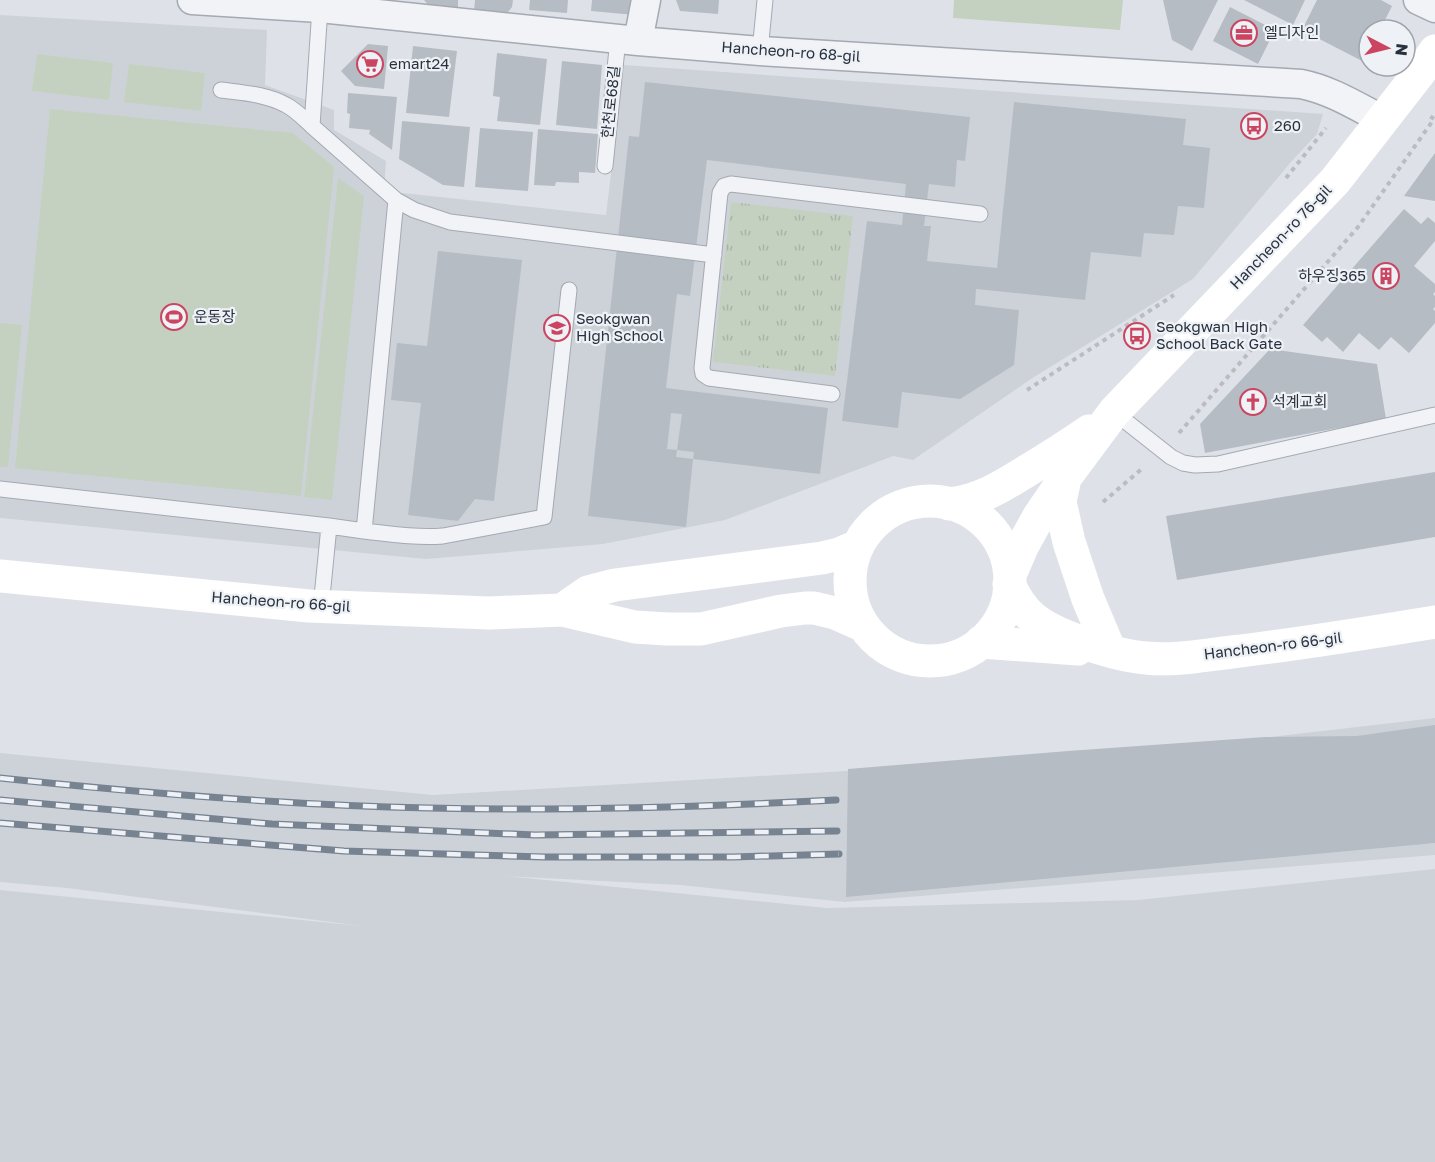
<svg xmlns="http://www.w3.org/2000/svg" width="1435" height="1162" font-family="'Golos Text','Noto Sans KR',sans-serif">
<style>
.built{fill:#cdd2d9}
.grass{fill:url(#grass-tufts)}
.park{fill:#c5d1c0}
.building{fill:#b6bcc4;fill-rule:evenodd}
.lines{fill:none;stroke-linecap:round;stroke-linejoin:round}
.lane-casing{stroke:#a4a9b2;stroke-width:17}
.street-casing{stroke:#a4a9b2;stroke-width:31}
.path{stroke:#b9bdc2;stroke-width:4;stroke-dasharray:4.5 4.5;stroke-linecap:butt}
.lane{stroke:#f1f3f6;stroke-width:15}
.street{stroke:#f1f3f6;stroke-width:28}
.secondary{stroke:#fff;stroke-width:33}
.rail-casing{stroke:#788391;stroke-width:7}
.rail{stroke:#eef1f5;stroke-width:4.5;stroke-dasharray:14;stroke-linecap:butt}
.labels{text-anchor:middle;stroke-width:4.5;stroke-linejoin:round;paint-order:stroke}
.poi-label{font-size:15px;fill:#28313e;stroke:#eef1f5;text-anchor:start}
.street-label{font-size:15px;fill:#28313e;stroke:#eef1f5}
</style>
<defs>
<pattern id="grass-tufts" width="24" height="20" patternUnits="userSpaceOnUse" patternTransform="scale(1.5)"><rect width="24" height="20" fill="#c5d1c0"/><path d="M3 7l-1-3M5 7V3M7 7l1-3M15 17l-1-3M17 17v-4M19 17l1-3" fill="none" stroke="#a9b4a6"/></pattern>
</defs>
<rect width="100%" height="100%" fill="#dee2e8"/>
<!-- built -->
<path class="built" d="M0 15 267 30 265 85 334 110V130L386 161 384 191 606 215 624 65 1323 114 1317 134 1290 163 1193 279 1034 377 913 460 893 456 725 520 603 544 426 559 0 518Z
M1435 718V855L845 902 680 885 505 876 827 908 1138 900 1435 869V1162H0V890L362 926 67 888 0 882V753L433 795 846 771 1227 742Z"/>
<!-- grass -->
<path class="grass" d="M731 202 853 216 835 376 713 362Z"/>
<!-- park -->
<path class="park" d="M954 0H1123L1120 30 953 18Z
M37 54 113 63 109 100 32 91Z
M129 64 205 73 201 111 124 102Z
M50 109 293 133 334 167 301 496 15 468Z
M338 178 364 196 332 500 304 497Z
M0 323 22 325 8 467H0Z"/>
<!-- building -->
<path class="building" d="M424 0H458V8L429 6Z
M475 0H513L512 7 505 16 474 12Z
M530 0H568L567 13 529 10Z
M592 0H637L635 15 591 11Z
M676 0H719L718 14 680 11Z
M1163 0H1218L1192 51 1172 40Z
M1244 0H1305L1293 25Z
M1317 0H1381L1392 6 1380 30H1369V52L1364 62 1302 30Z
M1230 7 1275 30 1258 64 1213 41Z
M368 44 388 46 384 89 355 86 341 71Z
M413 46 457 51 449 117 406 113Z
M497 53 547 59 540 125 497 121 500 97 493 96Z
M562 61 602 65 597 129 556 125Z
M645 82 970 117 965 161 957 160 955 187 929 184 924 226H931L927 261 997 268 1014 102 1186 119 1183 145 1210 148 1204 208 1178 206 1174 235 1144 233 1141 257 1091 252 1085 300 976 289 975 305 1019 310 1014 365 960 399 902 392 898 428 842 421 867 221 902 225 906 184 707 160 690 296 677 294 666 388 828 408 820 474 693 459 686 527 588 516 629 136 639 137ZM671 413 682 414 677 450 667 449ZM677 450 694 452 693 459 676 457Z
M348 93 397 97 392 150 369 134 370 130 349 128 350 114 347 113Z
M402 121 470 127 464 187 443 185 399 159Z
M480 128 533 132 528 191 475 187Z
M538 129 598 134 595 173 579 172V183L556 182 555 186 534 185Z
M1435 153V201L1404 196Z
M1404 209 1421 224 1428 217 1435 223V241L1414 266 1435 284V292L1433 294 1435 296V307L1433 309 1435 311V323L1409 353 1391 337 1379 350 1359 333 1343 352 1327 337 1322 342 1303 325Z
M438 251 522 260 494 501 475 499 458 521 408 515 421 403 391 400 397 343 427 346Z
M1270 349 1377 364 1386 419 1205 453 1200 424Z
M1435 472V537L1177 580 1166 516Z
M1435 725V843L846 897 848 769 1068 751 1265 737 1357 736Z"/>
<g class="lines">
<defs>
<path id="lane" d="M320 8 312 126 396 200 414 210 450 222 714 255
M760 51 765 0
M221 90C243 93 266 94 286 105 296 110 304 119 312 126
M605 166 618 39
M832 394 709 378 703 374 702 368 720 193 724 186 731 184 980 214
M1114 412 1171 457 1183 463 1195 465 1218 464 1435 415
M0 489 329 526
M364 531C390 534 416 538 443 536L544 517 569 290
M321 607 329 526 364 531 396 200"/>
<path id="street" d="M192 0 320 8 638 41 760 51 1301 84C1331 90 1356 106 1383 120
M1418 0 1435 8
M638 41 646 0"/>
</defs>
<!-- lane casing -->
<use href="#lane" class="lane-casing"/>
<!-- street casing -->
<use href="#street" class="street-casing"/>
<!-- path -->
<path class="path" d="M1286 178 1326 128
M1027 390 1174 295
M1179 433 1358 227 1434 119 1430 116
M1103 502 1144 467"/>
<!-- lane -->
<use href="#lane" class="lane"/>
<!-- street -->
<use href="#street" class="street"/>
<!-- secondary -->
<path class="secondary" d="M1065 478 1060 502 1069 542 1088 599 1110 651
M850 581a80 80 0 1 1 160 0a80 80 0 1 1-160 0Z
M949 504C980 501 1004 485 1030 469 1050 457 1070 444 1089 431
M1010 575 1023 545 1039 516 1065 478 1114 412 1335 181 1427 63 1435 51
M0 576 309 606 489 613 562 610 635 627 667 629H701L781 611 805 608H814L835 613 862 625
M1009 584C1015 597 1021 608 1032 617 1053 636 1118 656 1146 658 1175 661 1204 655 1232 652 1300 644 1368 633 1435 622
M562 610 588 592 615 585 822 558 839 554 858 546
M981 642 1078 649"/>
<defs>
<path id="rail" d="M0 778C142 793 286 805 429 808 565 811 700 807 836 800
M0 800 272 824 535 835 837 831
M0 823 344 851 544 857H733L839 854"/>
</defs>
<!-- rail casing -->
<use href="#rail" class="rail-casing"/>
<!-- rail -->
<use href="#rail" class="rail"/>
</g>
<!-- icons -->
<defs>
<symbol id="office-ring" viewBox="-11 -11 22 22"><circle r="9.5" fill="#eef1f5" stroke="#cb4560" stroke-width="1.5"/><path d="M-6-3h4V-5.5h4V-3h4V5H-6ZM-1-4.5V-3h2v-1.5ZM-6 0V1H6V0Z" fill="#cb4560"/></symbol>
<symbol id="supermarket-ring" viewBox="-11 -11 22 22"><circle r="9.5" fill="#eef1f5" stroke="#cb4560" stroke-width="1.5"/><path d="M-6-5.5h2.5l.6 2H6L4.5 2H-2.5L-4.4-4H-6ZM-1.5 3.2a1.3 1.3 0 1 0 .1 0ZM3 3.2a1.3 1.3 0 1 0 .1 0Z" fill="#cb4560"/></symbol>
<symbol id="bus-ring" viewBox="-11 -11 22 22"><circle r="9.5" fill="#eef1f5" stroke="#cb4560" stroke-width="1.5"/><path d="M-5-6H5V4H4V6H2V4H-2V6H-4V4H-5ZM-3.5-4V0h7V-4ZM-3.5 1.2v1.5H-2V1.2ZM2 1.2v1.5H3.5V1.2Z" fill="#cb4560"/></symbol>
<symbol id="building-ring" viewBox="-11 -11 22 22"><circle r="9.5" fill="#eef1f5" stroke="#cb4560" stroke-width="1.5"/><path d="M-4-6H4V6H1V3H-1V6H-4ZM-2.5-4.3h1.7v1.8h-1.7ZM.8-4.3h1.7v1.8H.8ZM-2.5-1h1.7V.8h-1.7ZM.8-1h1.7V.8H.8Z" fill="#cb4560"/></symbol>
<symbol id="stadium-ring" viewBox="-11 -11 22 22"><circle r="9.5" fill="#eef1f5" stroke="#cb4560" stroke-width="1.5"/><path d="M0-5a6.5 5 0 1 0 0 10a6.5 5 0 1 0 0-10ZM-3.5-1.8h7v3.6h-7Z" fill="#cb4560"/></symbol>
<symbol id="school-ring" viewBox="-11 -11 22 22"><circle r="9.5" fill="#eef1f5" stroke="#cb4560" stroke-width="1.5"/><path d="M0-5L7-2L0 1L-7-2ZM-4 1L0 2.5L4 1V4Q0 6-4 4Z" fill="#cb4560"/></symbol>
<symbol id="church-ring" viewBox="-11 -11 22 22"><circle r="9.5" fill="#eef1f5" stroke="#cb4560" stroke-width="1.5"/><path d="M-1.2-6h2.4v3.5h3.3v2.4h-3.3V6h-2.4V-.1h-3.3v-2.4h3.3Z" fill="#cb4560"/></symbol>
</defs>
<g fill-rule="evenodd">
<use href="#office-ring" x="1229" y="18" width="30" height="30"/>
<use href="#supermarket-ring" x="355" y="49" width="30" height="30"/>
<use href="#bus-ring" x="1239" y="111" width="30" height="30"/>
<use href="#building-ring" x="1371" y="261" width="30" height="30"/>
<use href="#stadium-ring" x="159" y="302" width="30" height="30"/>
<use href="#school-ring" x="542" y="313" width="30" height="30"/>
<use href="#bus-ring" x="1122" y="321" width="30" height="30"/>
<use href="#church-ring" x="1238" y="387" width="30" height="30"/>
</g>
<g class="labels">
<!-- poi labels -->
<g class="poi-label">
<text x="1264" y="38">엘디자인</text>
<text x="389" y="69">emart24</text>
<text x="1274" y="131">260</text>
<text x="1366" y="281" text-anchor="end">하우징365</text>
<text x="194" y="322">운동장</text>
<text x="576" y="324">Seokgwan<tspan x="576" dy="17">High School</tspan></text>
<text x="1156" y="332">Seokgwan High<tspan x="1156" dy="17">School Back Gate</tspan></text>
<text x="1272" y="407">석계교회</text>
</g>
<!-- street labels -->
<g class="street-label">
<text transform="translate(791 52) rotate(4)" y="5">Hancheon-ro 68-gil</text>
<text transform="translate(611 102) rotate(-84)" y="5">한천로68길</text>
<text transform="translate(1281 237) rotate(-46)" y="5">Hancheon-ro 76-gil</text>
<text transform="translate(281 602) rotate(4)" y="5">Hancheon-ro 66-gil</text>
<text transform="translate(1273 646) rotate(-7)" y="5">Hancheon-ro 66-gil</text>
</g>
</g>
<!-- north arrow -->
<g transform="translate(1387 48) rotate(97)"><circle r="28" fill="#eef1f5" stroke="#9fa4ac" stroke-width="1.5"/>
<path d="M0-4.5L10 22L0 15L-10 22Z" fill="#cb4560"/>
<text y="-9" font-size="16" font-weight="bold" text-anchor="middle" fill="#28313e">N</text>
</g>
</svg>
